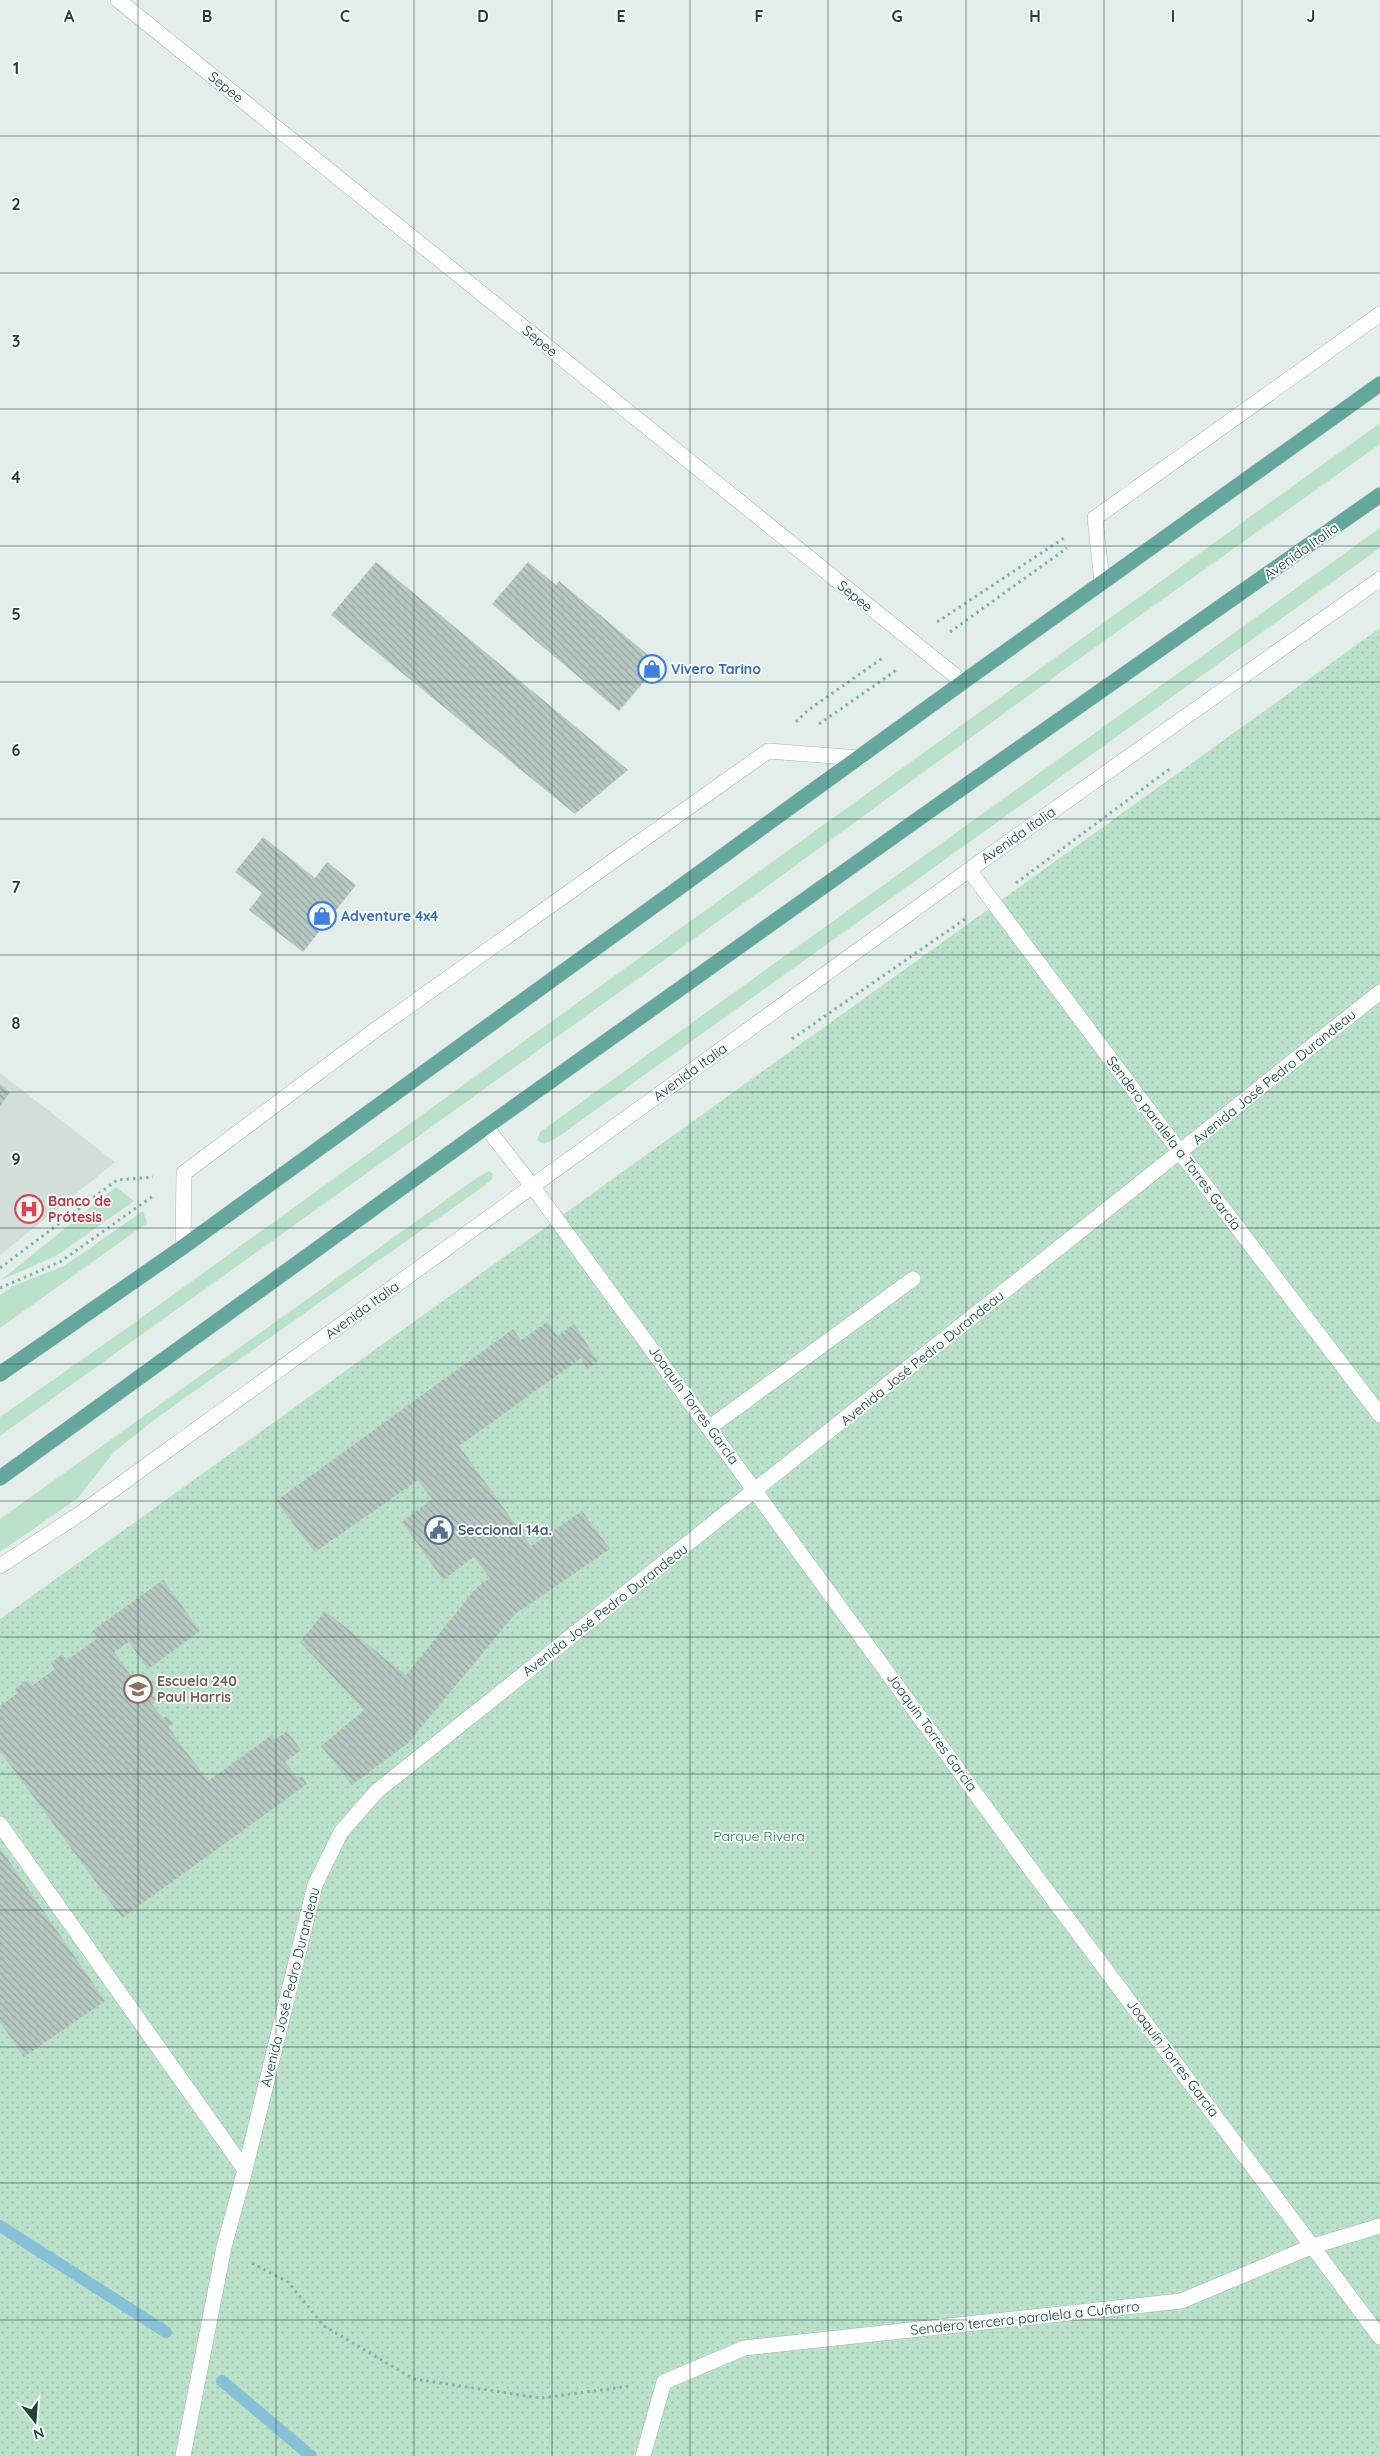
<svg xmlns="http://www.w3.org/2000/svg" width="1380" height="2456" font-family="Quicksand,sans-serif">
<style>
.built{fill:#d1deda}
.grass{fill:#bae1c9}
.park{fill:url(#park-dots)}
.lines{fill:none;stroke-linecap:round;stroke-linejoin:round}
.stream{stroke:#86c1d8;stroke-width:12}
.building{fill:url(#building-back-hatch)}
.lane-casing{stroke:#a5b7b3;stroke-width:16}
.street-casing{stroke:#a5b7b3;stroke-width:16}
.primary-casing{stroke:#c1cac9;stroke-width:16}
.path{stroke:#81b4ab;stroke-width:3;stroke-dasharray:2.5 4;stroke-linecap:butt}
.lane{stroke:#fff;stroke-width:15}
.street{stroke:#fff;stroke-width:15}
.primary{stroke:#64a79e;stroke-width:15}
.grid{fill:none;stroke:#21413d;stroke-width:1;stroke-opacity:0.55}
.labels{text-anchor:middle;stroke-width:4;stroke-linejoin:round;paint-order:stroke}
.street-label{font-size:14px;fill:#21413d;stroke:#f4faf8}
.shop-label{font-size:14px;font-weight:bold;fill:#366cbe;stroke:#f4faf8;text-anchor:start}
.health-label{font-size:14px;font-weight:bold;fill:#be3a42;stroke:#f4faf8;text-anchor:start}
.service-label{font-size:14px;font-weight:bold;fill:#4e5e75;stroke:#f4faf8;text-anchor:start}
.education-label{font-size:14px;font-weight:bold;fill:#785e54;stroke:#f4faf8;text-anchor:start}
.park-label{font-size:14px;fill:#277c52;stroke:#f4faf8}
.grid-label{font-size:16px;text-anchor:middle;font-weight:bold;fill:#21413d;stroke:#f4faf8;stroke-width:4;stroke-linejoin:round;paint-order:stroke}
</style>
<defs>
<pattern id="park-dots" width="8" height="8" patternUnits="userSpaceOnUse" patternTransform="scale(1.25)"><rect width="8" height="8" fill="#bae1c9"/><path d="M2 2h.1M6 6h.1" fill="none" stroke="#a0c2ae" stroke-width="1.8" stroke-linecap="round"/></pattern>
<pattern id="building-back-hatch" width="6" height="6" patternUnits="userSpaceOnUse" patternTransform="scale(1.25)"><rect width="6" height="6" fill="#b8c9c4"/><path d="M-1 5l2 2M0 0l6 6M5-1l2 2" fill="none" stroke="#95a5a0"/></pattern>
</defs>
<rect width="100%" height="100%" fill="#e3eeea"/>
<!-- built -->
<path class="built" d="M0 1073 115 1162 0 1255Z"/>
<!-- grass -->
<path class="grass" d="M1380 423V444L1058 674 773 882 0 1436V1417L127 1328Z
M1380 528V548L555 1139 544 1144 537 1140 540 1132Z
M489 1171 493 1174 492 1179 484 1186 158 1417 114 1452 78 1498 0 1552V1519L478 1177Z
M116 1187 134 1201 56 1256 1 1280Z
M143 1211 147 1223 0 1328V1295L13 1286 64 1266Z"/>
<!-- park -->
<path class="park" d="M1380 628V2456H0V1619Z"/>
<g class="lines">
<!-- stream -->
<path class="stream" d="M0 2226 166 2332
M222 2381 311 2456"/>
</g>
<!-- building -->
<path class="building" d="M376 562 628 770 575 814 331 615Z
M528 562 556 585 559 581 659 664 619 711 492 604Z
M263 837 315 878 327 862 356 885 303 952 249 910 262 893 235 872Z
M0 1084 10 1092 0 1106Z
M547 1322 558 1336 574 1324 598 1361 587 1369 581 1358 459 1446 531 1546 582 1511 610 1549 515 1614 408 1743 352 1785 321 1746 364 1710 300 1642 325 1611 406 1675 476 1588 490 1578 474 1557 443 1580 402 1522 432 1499 418 1480 315 1552 276 1501 513 1329 521 1340Z
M163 1580 200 1631 148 1669 129 1642 114 1652 146 1696 151 1693 156 1699 151 1703 163 1718 167 1716 173 1724 168 1727 208 1781 272 1735 275 1740 287 1731 301 1750 285 1762 298 1779 302 1776 307 1784 122 1918 0 1751V1706L18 1693 15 1689 28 1680 32 1686 55 1669 51 1663 62 1654 67 1660 98 1638 92 1631Z
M0 1848 105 2001 24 2057 0 2022Z"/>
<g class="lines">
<defs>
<path id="lane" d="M969 870 1180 1152
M533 1187 1035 1875 1380 2337
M710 1427 913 1279
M0 1824 245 2170
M183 2456 224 2247 245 2170 315 1885 341 1832 377 1791 1380 992
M643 2456 664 2382 744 2348 1181 2301 1313 2246"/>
<path id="street" d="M118 0 963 682
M1102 582 1095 518 1380 314
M486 1127 533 1187
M1180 1152 1380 1415
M183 1247 184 1173 378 1028 768 751 860 758
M0 1566 81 1513 969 870 1380 579
M1313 2246 1380 2226"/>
<path id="primary" d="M0 1374 183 1247 963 682 1380 384
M0 1478 486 1127 921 817 1380 495"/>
</defs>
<!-- lane casing -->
<use href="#lane" class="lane-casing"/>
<!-- street casing -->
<use href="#street" class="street-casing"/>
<!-- primary casing -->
<use href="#primary" class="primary-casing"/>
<!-- path -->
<path class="path" d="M937 622 1067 536
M950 632 1067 548
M796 722 807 711 884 657
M819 724 898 669
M1016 883 1171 768
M792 1039 968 917
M0 1268 117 1180 153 1177
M0 1288 60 1262 153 1196
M252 2263 288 2282 324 2326 414 2379 541 2398 631 2386"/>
<!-- lane -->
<use href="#lane" class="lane"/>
<!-- street -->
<use href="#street" class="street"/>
<!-- primary -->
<use href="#primary" class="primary"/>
</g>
<!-- grid -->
<path class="grid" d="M138 0V2456M276 0V2456M414 0V2456M552 0V2456M690 0V2456M828 0V2456M966 0V2456M1104 0V2456M1242 0V2456M0 136H1380M0 273H1380M0 409H1380M0 546H1380M0 682H1380M0 819H1380M0 955H1380M0 1092H1380M0 1228H1380M0 1364H1380M0 1501H1380M0 1637H1380M0 1774H1380M0 1910H1380M0 2047H1380M0 2183H1380M0 2320H1380"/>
<!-- icons -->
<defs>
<symbol id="shop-ring" viewBox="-11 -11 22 22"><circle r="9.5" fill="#f4faf8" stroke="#3f7fe0" stroke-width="1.5"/><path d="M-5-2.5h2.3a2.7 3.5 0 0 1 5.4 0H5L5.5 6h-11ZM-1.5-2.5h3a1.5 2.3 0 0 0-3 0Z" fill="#3f7fe0"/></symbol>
<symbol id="hospital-ring" viewBox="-11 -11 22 22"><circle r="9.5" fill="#f4faf8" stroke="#e0444e" stroke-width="1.5"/><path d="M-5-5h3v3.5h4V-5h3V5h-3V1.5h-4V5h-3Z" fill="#e0444e"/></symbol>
<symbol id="civic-ring" viewBox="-11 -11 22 22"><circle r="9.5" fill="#f4faf8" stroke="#5c6f8a" stroke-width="1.5"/><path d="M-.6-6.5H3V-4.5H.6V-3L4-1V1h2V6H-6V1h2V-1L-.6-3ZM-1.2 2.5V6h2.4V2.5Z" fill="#5c6f8a"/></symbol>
<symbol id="school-ring" viewBox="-11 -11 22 22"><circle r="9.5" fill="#f4faf8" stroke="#8d6e63" stroke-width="1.5"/><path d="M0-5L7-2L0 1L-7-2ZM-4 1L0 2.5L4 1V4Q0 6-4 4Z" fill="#8d6e63"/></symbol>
</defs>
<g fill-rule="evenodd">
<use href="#shop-ring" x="636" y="653" width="32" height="32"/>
<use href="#shop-ring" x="306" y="900" width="32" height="32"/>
<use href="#hospital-ring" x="13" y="1193" width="32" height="32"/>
<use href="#civic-ring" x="423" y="1514" width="32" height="32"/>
<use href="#school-ring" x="122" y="1673" width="32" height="32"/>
</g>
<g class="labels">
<!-- street labels -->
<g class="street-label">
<text transform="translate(226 87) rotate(39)" y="5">Sepee</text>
<text transform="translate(540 341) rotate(39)" y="5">Sepee</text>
<text transform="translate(1301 551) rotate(-35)" y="5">Avenida Italia</text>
<text transform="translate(855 596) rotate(39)" y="5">Sepee</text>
<text transform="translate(1018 835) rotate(-35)" y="5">Avenida Italia</text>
<text transform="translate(690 1072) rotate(-36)" y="5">Avenida Italia</text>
<text transform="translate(1274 1077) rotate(-39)" y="5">Avenida José Pedro Durandeau</text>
<text transform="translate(1174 1143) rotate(53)" y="5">Sendero paralela a Torres García</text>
<text transform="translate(362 1310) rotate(-36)" y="5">Avenida Italia</text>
<text transform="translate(922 1358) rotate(-39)" y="5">Avenida José Pedro Durandeau</text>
<text transform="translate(694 1405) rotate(54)" y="5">Joaquín Torres García</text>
<text transform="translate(605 1610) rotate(-38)" y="5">Avenida José Pedro Durandeau</text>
<text transform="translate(932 1732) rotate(54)" y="5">Joaquín Torres García</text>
<text transform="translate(290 1987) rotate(-76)" y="5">Avenida José Pedro Durandeau</text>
<text transform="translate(1173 2058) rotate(53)" y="5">Joaquín Torres García</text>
<text transform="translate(1025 2318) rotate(-6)" y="5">Sendero tercera paralela a Cuñarro</text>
</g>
<!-- shop labels -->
<g class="shop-label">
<text x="671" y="674">Vivero Tarino</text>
<text x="341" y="921">Adventure 4x4</text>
</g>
<!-- health labels -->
<g class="health-label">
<text x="48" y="1206">Banco de<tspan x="48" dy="16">Prótesis</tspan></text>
</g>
<!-- service labels -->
<g class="service-label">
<text x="458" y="1535">Seccional 14a.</text>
</g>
<!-- education labels -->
<g class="education-label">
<text x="157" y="1686">Escuela 240<tspan x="157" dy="16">Paul Harris</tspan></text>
</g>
<!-- park labels -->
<g class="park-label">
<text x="759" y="1841">Parque Rivera</text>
</g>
</g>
<g class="grid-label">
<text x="69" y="22">A</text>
<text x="207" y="22">B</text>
<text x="345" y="22">C</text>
<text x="483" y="22">D</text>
<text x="621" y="22">E</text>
<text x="759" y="22">F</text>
<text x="897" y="22">G</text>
<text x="1035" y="22">H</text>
<text x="1173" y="22">I</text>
<text x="1311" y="22">J</text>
<text x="16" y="74">1</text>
<text x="16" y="210">2</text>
<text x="16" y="347">3</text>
<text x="16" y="483">4</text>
<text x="16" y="620">5</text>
<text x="16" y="756">6</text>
<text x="16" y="893">7</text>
<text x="16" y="1029">8</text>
<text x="16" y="1165">9</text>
</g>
<!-- north arrow -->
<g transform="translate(35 2421) rotate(163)" stroke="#f4faf8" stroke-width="4" paint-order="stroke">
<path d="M0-4L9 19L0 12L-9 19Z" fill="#21413d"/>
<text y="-8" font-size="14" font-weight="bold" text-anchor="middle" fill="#21413d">N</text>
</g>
</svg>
